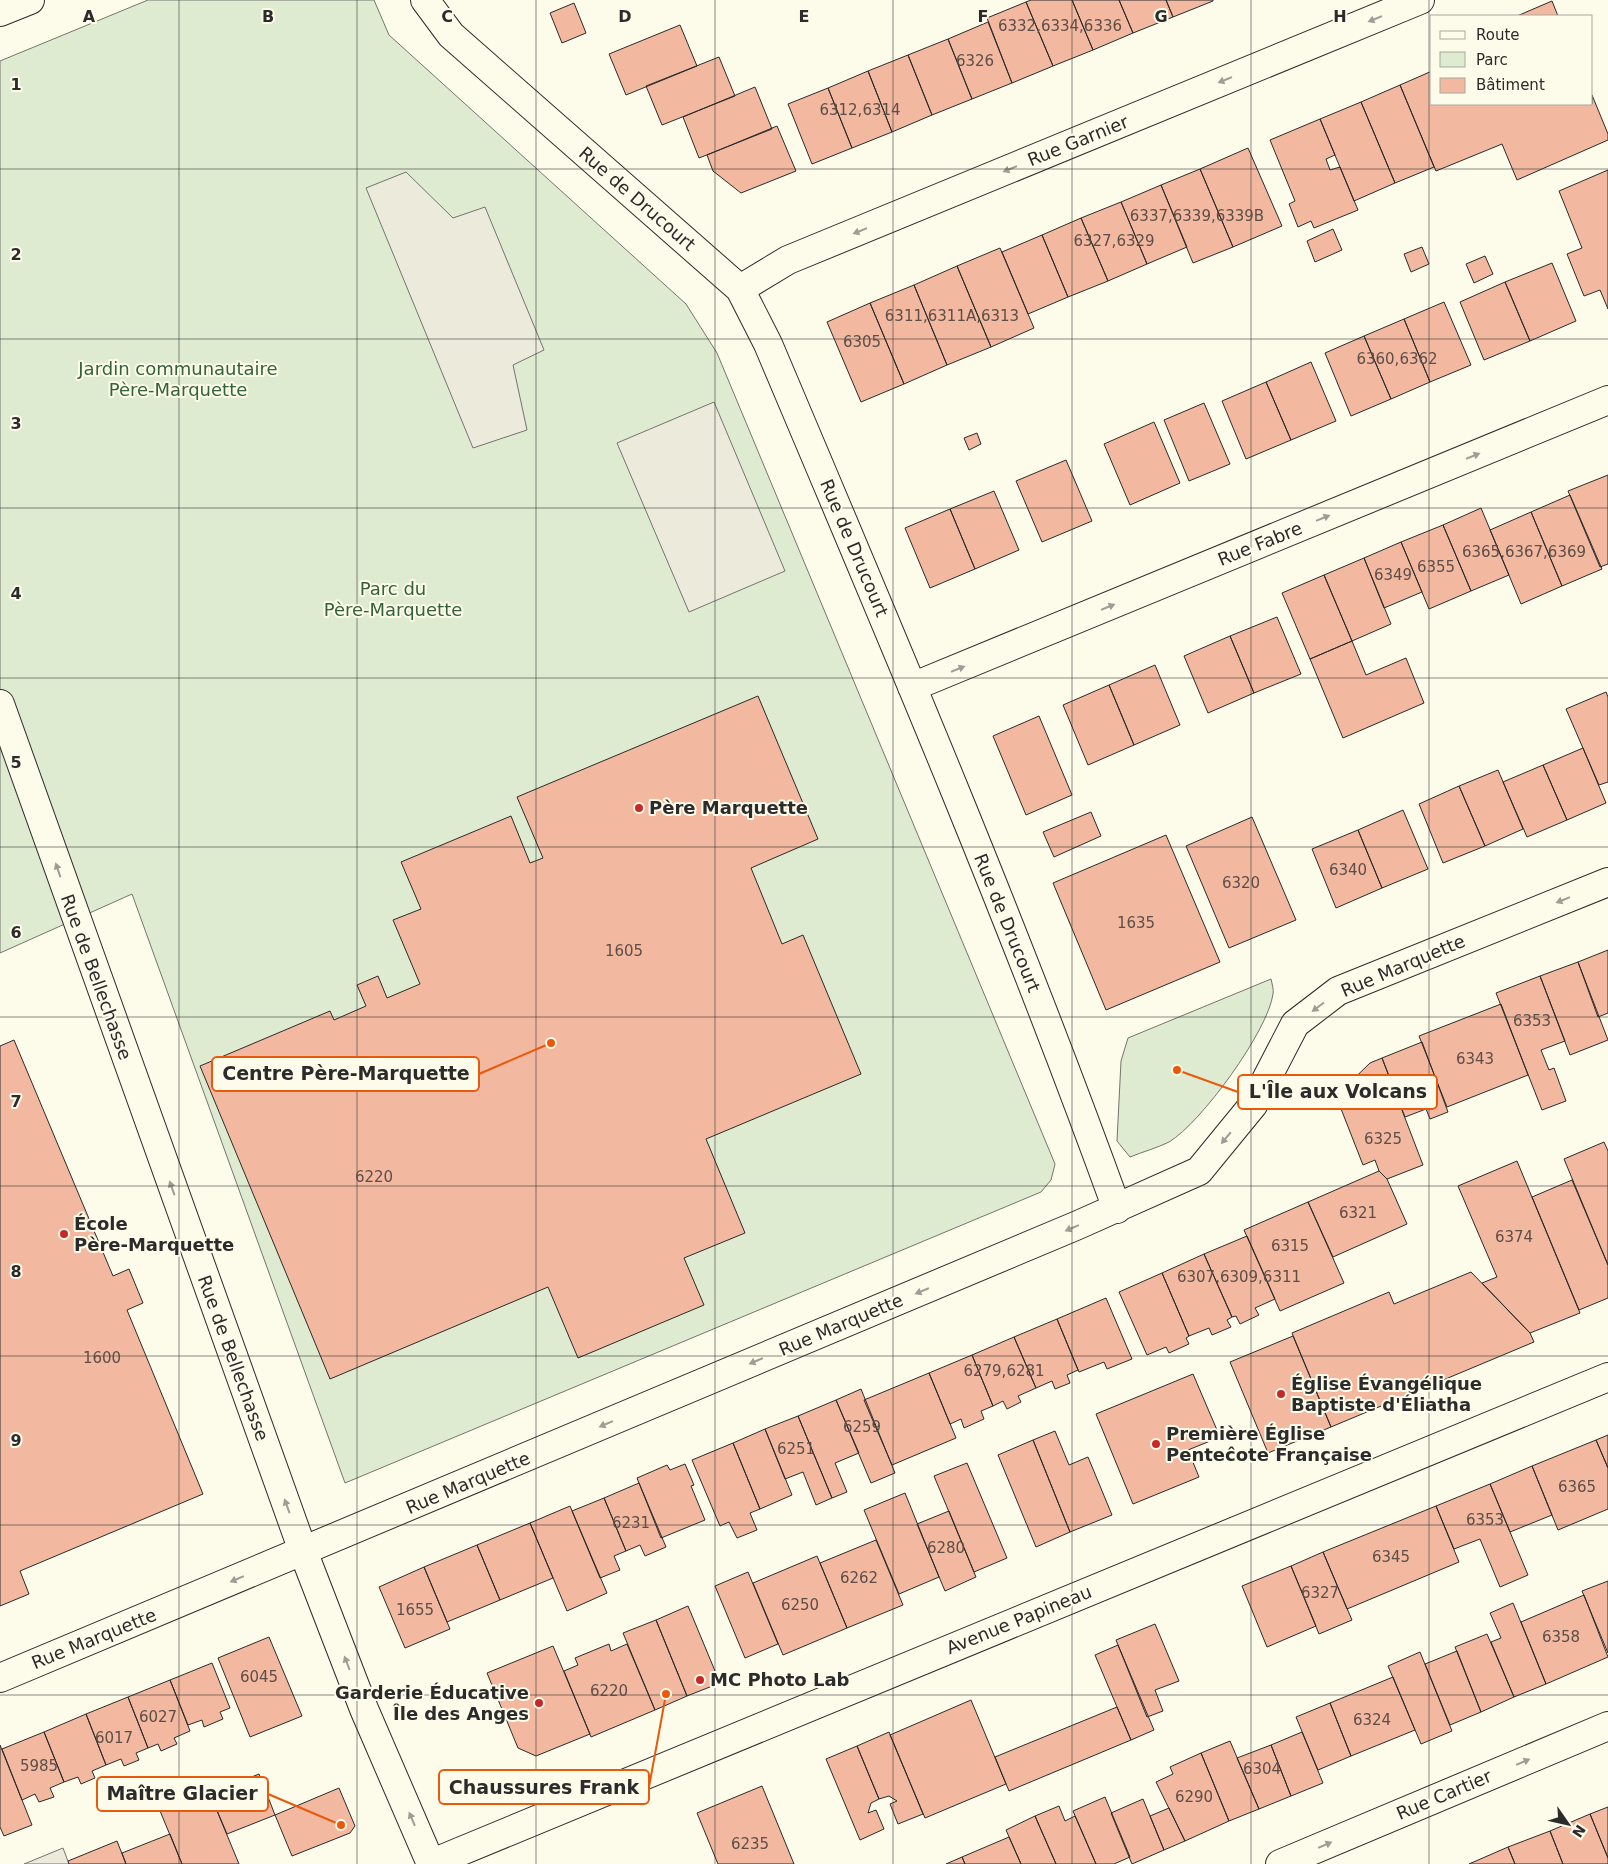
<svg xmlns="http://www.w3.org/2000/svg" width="1608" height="1864" font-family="'DejaVu Sans',sans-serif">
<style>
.green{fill:#deebd1;stroke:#74746e}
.parking{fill:#eceadb;stroke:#74746e}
.building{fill:#f2b8a0;stroke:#2b2b2b}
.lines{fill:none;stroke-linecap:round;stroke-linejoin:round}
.minor-casing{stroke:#2b2b2b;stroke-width:30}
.major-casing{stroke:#2b2b2b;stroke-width:30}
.minor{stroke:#fdfbea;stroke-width:28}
.major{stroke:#fdfbea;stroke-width:28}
.oneway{fill:#9e9d94}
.grid{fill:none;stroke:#2b2b2b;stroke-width:1;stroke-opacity:0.55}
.poi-dot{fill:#c62828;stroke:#fdfbea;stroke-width:2}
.labels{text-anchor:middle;stroke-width:4;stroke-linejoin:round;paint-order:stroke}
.number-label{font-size:15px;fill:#5d4e48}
.street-label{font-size:18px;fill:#2b2b2b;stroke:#fdfbea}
.park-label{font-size:18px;fill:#34623c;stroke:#fdfbea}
.poi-label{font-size:18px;font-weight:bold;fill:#2b2b2b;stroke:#fdfbea;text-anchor:start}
.grid-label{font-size:16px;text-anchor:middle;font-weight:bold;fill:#2b2b2b;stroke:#fdfbea;stroke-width:4;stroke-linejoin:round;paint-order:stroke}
.leader{fill:none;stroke:#e8590c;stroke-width:2}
.callout-dot{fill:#e8590c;stroke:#fdfbea;stroke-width:2}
.callout{fill:#fdfbea;stroke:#e8590c;stroke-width:2}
.callout-label{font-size:19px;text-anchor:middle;font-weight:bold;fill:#2b2b2b}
</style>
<rect width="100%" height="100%" fill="#fdfbea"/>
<!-- green -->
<path class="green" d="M148 0H374L389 35 686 304 717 353 1055 1164 1051 1180 1041 1192 345 1483 132 894 0 953V61Z
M1271 979C1272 984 1274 990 1273 994 1268 1031 1201 1123 1169 1142 1157 1148 1142 1152 1130 1157L1117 1141 1121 1061 1128 1038Z"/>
<!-- parking -->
<path class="parking" d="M406 172 453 218 485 207 544 350 513 365 527 430 473 448 366 188Z
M714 402 785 571 689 612 617 443Z
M63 1848 69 1864H24Z"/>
<!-- building -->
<path class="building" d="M1031 0H1072L1093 50 1053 66 1026 2Z
M1072 0H1119L1133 33 1093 50Z
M1119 0H1166L1173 17 1133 33Z
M1166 0H1213V1L1173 17Z
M1552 1 1558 16H1517Z
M1026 2 1053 66 1012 83 987 18Z
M574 3 586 33 562 43 550 13Z
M988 22 1012 83 972 99 948 39Z
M680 25 697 66 626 95 609 54Z
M948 39 972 99 932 115 908 55Z
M908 55 932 115 892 132 868 71Z
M719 57 735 96 662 125 646 86Z
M868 71 892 132 852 148 828 88Z
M1432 71V104H1592V95L1608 134V140L1517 180 1502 144 1436 171 1400 85Z
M1400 85 1434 167 1395 183 1361 102Z
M755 87 772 129 699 158 683 117Z
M828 88 852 148 812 164 788 104Z
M1361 102 1395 183 1354 201 1320 119Z
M1320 119 1335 155 1326 159 1330 170 1340 167 1358 210 1314 228 1311 221 1298 227 1289 204 1295 201 1270 140Z
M777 126 796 171 741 193 713 171 707 155Z
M1248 148 1282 226 1233 247 1200 169Z
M1200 169 1233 247 1193 263 1161 185Z
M1608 170V309L1600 290 1584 296 1567 254 1582 248 1559 191Z
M1161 185 1187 247 1147 264 1121 202Z
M1121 202 1147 264 1108 281 1081 218Z
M1081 218 1108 281 1068 297 1042 235Z
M1333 229 1342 250 1315 262 1307 241Z
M1042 235 1068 297 1028 314 1002 252Z
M1422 247 1429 264 1411 272 1404 254Z
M1000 248 1034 328 991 347 957 266Z
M1485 256 1493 274 1474 283 1466 264Z
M1552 263 1576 321 1530 341 1505 282Z
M957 266 991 347 947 365 914 285Z
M1505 282 1530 341 1484 360 1460 302Z
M914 285 947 365 904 384 870 303Z
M1444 302 1471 365 1430 382 1404 319Z
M870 303 904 384 861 402 827 322Z
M1404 319 1430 382 1391 399 1364 336Z
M1364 336 1391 399 1351 416 1325 353Z
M1311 362 1336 421 1291 440 1266 382Z
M1266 382 1291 440 1246 459 1222 401Z
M1204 403 1230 464 1189 481 1164 420Z
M1154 422 1180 483 1130 505 1104 444Z
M977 433 981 444 969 450 964 438Z
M1066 460 1092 521 1042 542 1016 481Z
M1608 475V564L1600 567 1568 491Z
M994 491 1019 550 975 569 950 509Z
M1570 495 1602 569 1562 586 1531 512Z
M1481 508 1509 575 1471 591 1443 525Z
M950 509 975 569 930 588 905 528Z
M1531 512 1562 586 1521 604 1490 530Z
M1443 525 1471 591 1429 609 1401 542Z
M1401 542 1422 592 1384 608 1364 558Z
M1364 558 1391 624 1352 641 1324 575Z
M1324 575 1352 641 1310 659 1282 593Z
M1277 617 1301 674 1254 693 1230 636Z
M1230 636 1254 693 1208 713 1184 656Z
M1352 641 1366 675 1406 658 1424 703 1343 738 1310 659Z
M1155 665 1180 725 1134 745 1109 685Z
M1109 685 1134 745 1088 765 1063 705Z
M1606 692 1608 697V782L1599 785 1566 709Z
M758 696 818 839 751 868 782 944 803 935 861 1074 706 1139 745 1233 684 1258 704 1305 578 1358 548 1287 330 1379 200 1066 330 1011 334 1020 366 1006 357 985 378 976 387 998 420 984 393 920 421 909 401 862 511 816 530 863 543 858 517 797Z
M1039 716 1072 795 1026 815 993 736Z
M1583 748 1606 803 1567 820 1543 765Z
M1543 765 1567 820 1527 837 1503 782Z
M1498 770 1523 829 1485 846 1459 786Z
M1459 786 1485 846 1443 863 1419 804Z
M1403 810 1428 869 1382 888 1358 830Z
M1091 812 1101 836 1054 857 1043 832Z
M1252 817 1296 920 1229 948 1186 846Z
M1358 830 1382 888 1336 908 1312 849Z
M1166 835 1220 962 1106 1010 1053 883Z
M1608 950V1013L1598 1017 1578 962Z
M1578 962 1608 1040 1570 1055 1540 976Z
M1540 976 1565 1041 1541 1050 1549 1070 1554 1068 1566 1101 1542 1110 1496 993Z
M1501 1004 1528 1075 1447 1107 1419 1036Z
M14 1040 113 1276 129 1269 143 1303 127 1310 203 1494 20 1571 29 1594 0 1606V1046Z
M1422 1042 1448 1112 1430 1119 1426 1109 1405 1117 1382 1058Z
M1382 1058 1423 1165 1387 1179 1379 1171 1375 1160 1363 1165 1336 1096 1370 1063Z
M1604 1142 1608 1151V1265L1564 1159Z
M1517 1161 1580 1313 1530 1333 1482 1283 1497 1277 1458 1186Z
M1379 1171 1387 1179 1407 1224 1333 1257 1308 1202Z
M1572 1180 1608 1265V1298L1579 1310 1532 1197Z
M1308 1202 1344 1283 1280 1311 1244 1230Z
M1247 1236 1275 1299 1255 1308 1259 1315 1240 1324 1236 1316 1232 1317 1204 1254Z
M1204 1254 1232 1317 1227 1320 1231 1327 1212 1335 1209 1328 1189 1336 1162 1273Z
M1471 1272 1530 1333 1534 1342 1331 1427 1292 1333 1389 1292 1394 1304Z
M1162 1273 1189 1336 1186 1338 1189 1344 1169 1353 1166 1347 1147 1355 1119 1292Z
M1106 1298 1132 1359 1107 1369 1104 1362 1079 1372 1057 1319Z
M1057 1319 1078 1370 1067 1375 1070 1383 1055 1389 1052 1381 1036 1388 1014 1337Z
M1293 1336 1331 1427 1268 1453 1230 1362Z
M1014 1337 1036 1388 1018 1396 1021 1402 1007 1409 1003 1401 993 1406 972 1355Z
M972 1355 993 1406 981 1411 984 1419 964 1428 961 1419 950 1424 929 1373Z
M929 1373 956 1438 892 1465 864 1400Z
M1193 1374 1220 1437 1188 1450 1199 1477 1133 1504 1096 1414Z
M861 1389 895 1473 871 1483 836 1400Z
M836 1400 859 1453 835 1463 847 1492 832 1498 798 1416Z
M798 1416 832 1498 816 1505 803 1472 785 1479 765 1429Z
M765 1429 792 1495 760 1509 733 1443Z
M1055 1431 1069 1465 1088 1457 1112 1515 1070 1532 1033 1440Z
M1608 1435V1468L1596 1440Z
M1033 1440 1070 1532 1036 1547 998 1455Z
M1596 1440 1608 1468V1509L1558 1530 1532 1466Z
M733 1443 760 1509 750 1513 757 1530 737 1538 729 1522 720 1526 692 1460Z
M967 1463 1007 1558 974 1572 934 1476Z
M685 1464 694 1485 691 1486 705 1520 661 1538 637 1478 667 1465 670 1470Z
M1532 1466 1552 1515 1510 1532 1490 1484Z
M639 1483 666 1547 645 1556 640 1545 626 1551 604 1498Z
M1490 1484 1528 1575 1500 1587 1480 1539 1454 1549 1436 1506Z
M905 1493 939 1577 899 1594 864 1510Z
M604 1498 626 1551 614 1556 620 1570 600 1578 572 1511Z
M570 1506 607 1593 567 1611 530 1523Z
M1436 1506 1459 1562 1347 1609 1323 1552Z
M949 1511 976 1577 945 1591 917 1524Z
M530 1523 553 1578 500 1600 477 1545Z
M876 1540 903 1605 847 1628 820 1563Z
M477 1545 500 1600 447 1622 424 1567Z
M1323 1552 1352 1620 1319 1634 1291 1566Z
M817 1556 847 1628 783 1655 753 1583Z
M1291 1566 1316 1626 1267 1647 1242 1586Z
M424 1567 450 1629 405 1648 379 1587Z
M748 1572 778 1644 745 1658 715 1586Z
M1608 1581V1653L1582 1591Z
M1584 1595 1608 1657 1546 1684 1521 1622Z
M1513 1603 1546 1684 1514 1697 1491 1642 1501 1638 1490 1613Z
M688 1606 720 1683 687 1696 656 1620Z
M656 1620 687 1696 655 1710 623 1633Z
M1155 1624 1179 1681 1155 1690 1163 1711 1147 1717 1116 1640Z
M1487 1634 1514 1697 1481 1712 1455 1647Z
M269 1637 302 1716 250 1737 218 1658Z
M609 1644 611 1651 627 1644 655 1710 591 1737 564 1671 578 1665 575 1658Z
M1118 1645 1154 1730 1131 1740 1095 1655Z
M553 1646 590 1734 536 1756 518 1748 487 1673Z
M1457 1651 1481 1712 1450 1725 1425 1664Z
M1420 1652 1452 1731 1421 1744 1388 1666Z
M212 1663 230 1708 220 1712 223 1719 204 1727 202 1720 188 1725 170 1680Z
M1393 1677 1415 1730 1351 1756 1330 1703Z
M170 1680 190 1731 174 1738 177 1744 161 1751 158 1744 148 1748 128 1697Z
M128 1697 148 1748 136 1753 139 1760 124 1766 121 1759 106 1765 86 1714Z
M971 1700 1006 1784 925 1818 890 1735Z
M1330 1703 1351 1756 1318 1770 1296 1717Z
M1117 1707 1131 1740 1009 1791 995 1757Z
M86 1714 106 1765 92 1771 95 1778 81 1784 78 1777 64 1782 44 1732Z
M44 1732 64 1782 50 1788 54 1797 39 1802 35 1794 22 1800 2 1749Z
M889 1732 923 1814 898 1824 890 1804 897 1801 889 1796 879 1799 857 1746Z
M1302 1732 1323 1783 1291 1796 1271 1745Z
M1230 1741 1259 1809 1229 1821 1201 1753Z
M0 1745 32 1825 4 1836 0 1827Z
M1271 1745 1291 1796 1259 1809 1237 1758Z
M857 1746 879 1799 871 1803 868 1813 876 1810 884 1829 860 1840 826 1759Z
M1201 1753 1229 1821 1185 1841 1156 1782 1173 1774 1170 1767Z
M259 1774 275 1815 227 1834 210 1794Z
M207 1785 210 1794 239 1864H182L158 1806Z
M762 1786 794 1864H718L697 1813Z
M339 1788 355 1826 350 1833 292 1856 275 1815Z
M1105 1797 1130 1857 1114 1864H1096L1073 1811Z
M1143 1799 1164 1850 1132 1864 1111 1813Z
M1059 1806 1065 1821 1075 1816 1096 1864H1056L1035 1816Z
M1608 1807V1858L1590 1814Z
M1169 1808 1185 1841 1164 1850 1150 1816Z
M1590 1814 1608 1858V1864H1563L1550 1831Z
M1035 1816 1056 1864H1021L1006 1830Z
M1550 1831 1563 1864H1515L1508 1847Z
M170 1834 182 1864H126L122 1853Z
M1009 1837 1021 1864H965L962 1857Z
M117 1841 126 1864H69L68 1861Z
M1508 1847 1515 1864H1469Z
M962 1857 965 1864H946Z"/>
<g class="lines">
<defs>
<path id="minor" d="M425 0 451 35 740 289 768 344C889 630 1011 916 1117 1209
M0 12 30 0
M740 289 788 260 1420 0
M912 687 1608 400
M0 704 303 1551 364 1709 431 1864
M0 1678 1078 1225 1199 1171 1253 1105 1295 1024 1338 991 1608 882
M1280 1864 1608 1726"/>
<path id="major" d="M430 1864 1608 1377"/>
</defs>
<!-- minor casing -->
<use href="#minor" class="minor-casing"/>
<!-- major casing -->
<use href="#major" class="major-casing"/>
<!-- minor -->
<use href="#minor" class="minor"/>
<!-- major -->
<use href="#major" class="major"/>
</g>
<!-- one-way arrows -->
<defs><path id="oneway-solid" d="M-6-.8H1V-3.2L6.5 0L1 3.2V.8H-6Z" transform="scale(1.25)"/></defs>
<g class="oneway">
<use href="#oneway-solid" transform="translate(1375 19) rotate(158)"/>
<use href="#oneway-solid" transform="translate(1225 80) rotate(158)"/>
<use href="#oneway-solid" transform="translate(1010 169) rotate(158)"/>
<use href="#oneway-solid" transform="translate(860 231) rotate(158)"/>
<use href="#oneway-solid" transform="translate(1473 456) rotate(-22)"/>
<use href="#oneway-solid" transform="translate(1323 518) rotate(-22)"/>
<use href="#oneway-solid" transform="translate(1108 607) rotate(-22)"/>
<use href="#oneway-solid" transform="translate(958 669) rotate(-22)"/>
<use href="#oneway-solid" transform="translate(58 870) rotate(-109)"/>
<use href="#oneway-solid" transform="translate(1563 900) rotate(158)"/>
<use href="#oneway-solid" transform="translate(1318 1007) rotate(143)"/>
<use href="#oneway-solid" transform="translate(1226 1138) rotate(130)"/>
<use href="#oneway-solid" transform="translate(172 1188) rotate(-110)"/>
<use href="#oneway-solid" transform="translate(1072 1228) rotate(157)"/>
<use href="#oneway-solid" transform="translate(922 1291) rotate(157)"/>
<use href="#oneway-solid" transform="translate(756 1361) rotate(157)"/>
<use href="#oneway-solid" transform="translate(606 1424) rotate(157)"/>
<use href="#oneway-solid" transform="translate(287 1506) rotate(-110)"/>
<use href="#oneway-solid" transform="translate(237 1579) rotate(157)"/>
<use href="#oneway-solid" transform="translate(347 1663) rotate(-111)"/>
<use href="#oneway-solid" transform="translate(1523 1762) rotate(-23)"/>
<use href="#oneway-solid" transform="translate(412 1819) rotate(-113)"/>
<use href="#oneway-solid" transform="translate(1325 1845) rotate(-23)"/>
</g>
<!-- grid -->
<path class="grid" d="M179 0V1864M357 0V1864M536 0V1864M715 0V1864M893 0V1864M1072 0V1864M1251 0V1864M1429 0V1864M0 169H1608M0 339H1608M0 508H1608M0 678H1608M0 847H1608M0 1017H1608M0 1186H1608M0 1356H1608M0 1525H1608M0 1695H1608"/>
<!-- markers -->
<g class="poi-dot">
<circle cx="639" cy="808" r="5"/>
<circle cx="64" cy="1234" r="5"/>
<circle cx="1281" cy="1394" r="5"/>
<circle cx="1156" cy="1444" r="5"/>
<circle cx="700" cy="1680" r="5"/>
<circle cx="539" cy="1703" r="5"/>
</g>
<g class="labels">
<!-- number labels -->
<g class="number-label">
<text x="1060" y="31">6332,6334,6336</text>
<text x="975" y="66">6326</text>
<text x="860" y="115">6312,6314</text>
<text x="1197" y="221">6337,6339,6339B</text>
<text x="1114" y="246">6327,6329</text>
<text x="952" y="321">6311,6311A,6313</text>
<text x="862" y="347">6305</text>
<text x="1397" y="364">6360,6362</text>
<text x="1524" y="557">6365,6367,6369</text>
<text x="1436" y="572">6355</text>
<text x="1393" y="580">6349</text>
<text x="1348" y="875">6340</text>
<text x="1241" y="888">6320</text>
<text x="1136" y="928">1635</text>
<text x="624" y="956">1605</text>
<text x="1532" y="1026">6353</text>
<text x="1475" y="1064">6343</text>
<text x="1383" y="1144">6325</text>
<text x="374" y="1182">6220</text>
<text x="1358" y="1218">6321</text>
<text x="1514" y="1242">6374</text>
<text x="1290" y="1251">6315</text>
<text x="1239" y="1282">6307,6309,6311</text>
<text x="102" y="1363">1600</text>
<text x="1004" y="1376">6279,6281</text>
<text x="862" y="1432">6259</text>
<text x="796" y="1454">6251</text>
<text x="1577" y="1492">6365</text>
<text x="1485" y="1525">6353</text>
<text x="631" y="1528">6231</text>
<text x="946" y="1553">6280</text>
<text x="1391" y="1562">6345</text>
<text x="859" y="1583">6262</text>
<text x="1320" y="1598">6327</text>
<text x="800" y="1610">6250</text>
<text x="415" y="1615">1655</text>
<text x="1561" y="1642">6358</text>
<text x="259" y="1682">6045</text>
<text x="609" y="1696">6220</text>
<text x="158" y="1722">6027</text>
<text x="1372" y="1725">6324</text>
<text x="114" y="1743">6017</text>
<text x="39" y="1771">5985</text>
<text x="1262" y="1774">6304</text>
<text x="1194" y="1802">6290</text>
<text x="750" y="1849">6235</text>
</g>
<!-- street labels -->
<g class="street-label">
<text transform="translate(1078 141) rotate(-22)" y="6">Rue Garnier</text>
<text transform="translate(637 199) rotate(41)" y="6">Rue de Drucourt</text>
<text transform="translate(1260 544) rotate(-22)" y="6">Rue Fabre</text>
<text transform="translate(854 548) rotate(67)" y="6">Rue de Drucourt</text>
<text transform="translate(1007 923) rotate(68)" y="6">Rue de Drucourt</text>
<text transform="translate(1403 966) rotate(-23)" y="6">Rue Marquette</text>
<text transform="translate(96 977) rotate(70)" y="6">Rue de Bellechasse</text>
<text transform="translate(841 1325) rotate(-23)" y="6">Rue Marquette</text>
<text transform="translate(233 1358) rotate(70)" y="6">Rue de Bellechasse</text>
<text transform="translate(468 1483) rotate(-23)" y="6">Rue Marquette</text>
<text transform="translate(1019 1620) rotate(-22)" y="6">Avenue Papineau</text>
<text transform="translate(94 1639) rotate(-22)" y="6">Rue Marquette</text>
<text transform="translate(1444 1795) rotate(-23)" y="6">Rue Cartier</text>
</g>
<!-- park labels -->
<g class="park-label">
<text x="178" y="375">Jardin communautaire<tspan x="178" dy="21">Père-Marquette</tspan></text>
<text x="393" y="595">Parc du<tspan x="393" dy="21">Père-Marquette</tspan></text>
</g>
<!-- poi labels -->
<g class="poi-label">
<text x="649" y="814">Père Marquette</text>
<text x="74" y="1230">École<tspan x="74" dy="21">Père-Marquette</tspan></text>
<text x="1291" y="1390">Église Évangélique<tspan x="1291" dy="21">Baptiste d'Éliatha</tspan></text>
<text x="1166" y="1440">Première Église<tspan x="1166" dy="21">Penteĉote Française</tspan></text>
<text x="710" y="1686">MC Photo Lab</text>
<text x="529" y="1699" text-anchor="end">Garderie Éducative<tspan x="529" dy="21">Île des Anges</tspan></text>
</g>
</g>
<g class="grid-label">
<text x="89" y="22">A</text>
<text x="268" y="22">B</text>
<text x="447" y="22">C</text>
<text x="625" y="22">D</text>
<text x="804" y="22">E</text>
<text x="983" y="22">F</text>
<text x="1161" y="22">G</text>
<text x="1340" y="22">H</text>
<text x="16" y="90">1</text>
<text x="16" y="260">2</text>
<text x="16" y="429">3</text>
<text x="16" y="599">4</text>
<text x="16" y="768">5</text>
<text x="16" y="938">6</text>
<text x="16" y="1107">7</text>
<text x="16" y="1277">8</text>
<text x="16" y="1446">9</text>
</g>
<!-- callouts -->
<path class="leader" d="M551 1043L479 1074M1177 1070L1238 1092M666 1694L649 1787M341 1825L268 1794"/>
<g class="callout-dot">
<circle cx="551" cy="1043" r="5"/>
<circle cx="1177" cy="1070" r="5"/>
<circle cx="666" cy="1694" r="5"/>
<circle cx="341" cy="1825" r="5"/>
</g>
<g class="callout">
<rect x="212" y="1057" width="267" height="34" rx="5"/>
<rect x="1238" y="1075" width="199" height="34" rx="5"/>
<rect x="439" y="1770" width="210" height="34" rx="5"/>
<rect x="97" y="1777" width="171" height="34" rx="5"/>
</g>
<g class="callout-label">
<text x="346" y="1080">Centre Père-Marquette</text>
<text x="1338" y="1098">L'Île aux Volcans</text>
<text x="544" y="1794">Chaussures Frank</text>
<text x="182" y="1800">Maître Glacier</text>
</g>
<!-- legend -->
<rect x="1430" y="15" width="162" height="90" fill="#fdfbea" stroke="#a9a89e"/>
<rect x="1440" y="31" width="25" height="8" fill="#fdfbea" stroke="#a9a89e"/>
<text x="1476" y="40" font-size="15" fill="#2b2b2b">Route</text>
<rect x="1440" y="52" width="25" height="15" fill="#deebd1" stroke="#a9a89e"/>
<text x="1476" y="65" font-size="15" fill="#2b2b2b">Parc</text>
<rect x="1440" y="78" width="25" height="15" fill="#f2b8a0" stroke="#a9a89e"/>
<text x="1476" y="90" font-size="15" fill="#2b2b2b">Bâtiment</text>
<!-- north arrow -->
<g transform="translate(1568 1824) rotate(124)" stroke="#fdfbea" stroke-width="4" paint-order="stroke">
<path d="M0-4L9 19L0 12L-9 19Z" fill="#2b2b2b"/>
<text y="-8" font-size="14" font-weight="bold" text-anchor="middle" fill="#2b2b2b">N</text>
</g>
</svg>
